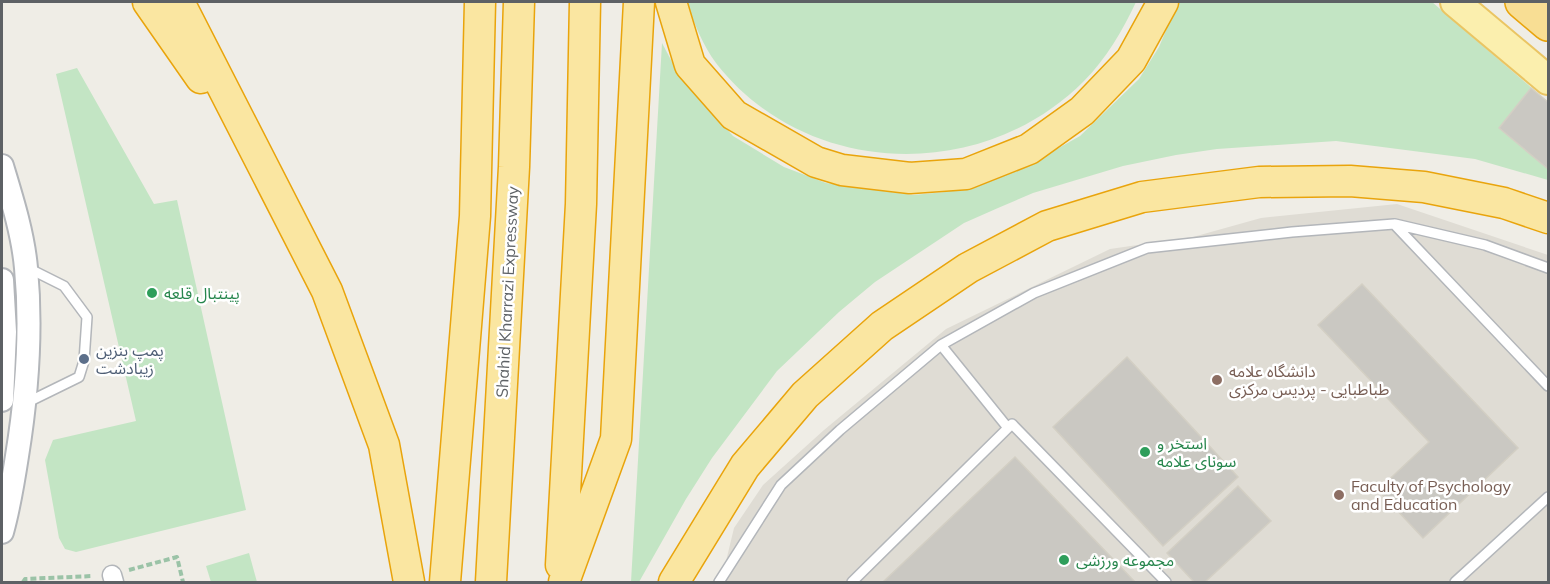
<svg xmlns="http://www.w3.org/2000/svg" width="1550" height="584" font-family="Mulish,'Noto Sans Arabic',sans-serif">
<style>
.education{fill:#dfdcd4}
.green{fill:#c3e5c4}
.building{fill:#cac8c2;stroke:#d3cfc4;stroke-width:1.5}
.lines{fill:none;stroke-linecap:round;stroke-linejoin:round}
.service-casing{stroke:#b3b6ba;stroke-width:12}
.minor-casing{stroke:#b3b6ba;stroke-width:21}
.tertiary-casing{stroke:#b3b6ba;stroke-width:26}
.primary-casing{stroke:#eac563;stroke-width:32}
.trunk-casing{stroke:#e9a40c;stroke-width:33}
.motorway-casing{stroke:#e9a40c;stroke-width:36}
.path{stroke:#9bc3a7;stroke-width:4;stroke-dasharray:6 3;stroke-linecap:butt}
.service{stroke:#fff;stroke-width:9}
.minor{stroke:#fff;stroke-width:18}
.tertiary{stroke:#fff;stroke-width:22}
.primary{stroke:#fbefae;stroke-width:28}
.trunk{stroke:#fae6a1;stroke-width:30}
.motorway{stroke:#f8de94;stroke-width:33}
.leisure-dot{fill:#2e9e5b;stroke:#fff;stroke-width:2}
.service-dot{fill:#5c6f8a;stroke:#fff;stroke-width:2}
.education-dot{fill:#8d6e63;stroke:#fff;stroke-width:2}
.labels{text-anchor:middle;stroke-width:5;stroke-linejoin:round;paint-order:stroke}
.street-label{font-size:16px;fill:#5d6165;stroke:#fff}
.leisure-label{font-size:16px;fill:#27864d;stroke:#fff;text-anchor:start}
.service-label{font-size:16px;fill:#4e5e75;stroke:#fff;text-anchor:start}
.education-label{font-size:16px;fill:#785e54;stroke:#fff;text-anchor:start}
</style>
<rect width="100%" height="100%" fill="#efede6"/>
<!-- education -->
<path class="education" d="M1397 204 1548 255V582H721L734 528 763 485 824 430 946 329 1110 249 1193 237 1261 218Z"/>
<!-- green -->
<path class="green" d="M686 2H1136C1123 30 1106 59 1084 81 982 184 805 178 716 63 703 46 694 22 686 2Z
M1178 2H1432L1548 102V180L1475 159 1336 141 1217 149 1176 155 1123 166 1033 193 998 208 964 223 875 282 839 312 777 371 712 458 686 499 639 582H631L662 43 680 77 733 136 784 167 826 183 913 195 945 192 988 182 1023 168 1080 136 1139 79 1159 47Z
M77 68 154 204 177 200 246 510 76 552 65 549 59 538 45 460 53 440 136 421 56 74Z
M249 553 257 582H211L206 566Z"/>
<!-- building -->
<path class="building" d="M1531 88 1548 102V169L1499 128Z
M1362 284 1518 448 1423 538 1378 490 1429 442 1318 325Z
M1127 357 1238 477 1163 546 1053 427Z
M1015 457 1135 582H883Z
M1238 486 1271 521 1205 582H1194L1167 553Z"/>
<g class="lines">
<defs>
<path id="service" d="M1395 224 1485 245 1548 268
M26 403 79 377 84 361 87 317 64 286 28 268
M1008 428 941 345 1034 293 1147 248 1292 232 1394 224 1548 386
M719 582 781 485 840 430 941 345
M852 582 1012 424 1166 582
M1455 582 1548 497"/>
<path id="minor" d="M112 575 114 582"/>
<path id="tertiary" d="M2 166C12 199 23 234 26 268 32 331 27 394 17 456 13 482 9 507 2 532
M2 280 5 332 2 400"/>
<path id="primary" d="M1455 2 1548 80"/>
<path id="trunk" d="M148 2 201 78
M179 2 327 291 384 445 409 582
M671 2 690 65 734 115 816 162 842 170 910 178 966 174 1029 149 1082 111 1131 60 1163 2
M561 565 581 204 585 2
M445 582 475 216 480 2
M491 582 514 167 519 2
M564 582 616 439 639 2
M674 582 745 466 805 395 882 326 968 268 1047 226 1142 197 1259 182 1350 181 1424 187 1504 203 1548 218"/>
<path id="motorway" d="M1522 2 1548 24"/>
</defs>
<!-- service casing -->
<use href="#service" class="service-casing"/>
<!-- minor casing -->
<use href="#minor" class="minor-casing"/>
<!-- tertiary casing -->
<use href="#tertiary" class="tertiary-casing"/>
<!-- primary casing -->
<use href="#primary" class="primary-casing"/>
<!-- trunk casing -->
<use href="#trunk" class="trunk-casing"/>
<!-- motorway casing -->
<use href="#motorway" class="motorway-casing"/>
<!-- path -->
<path class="path" d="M129 570 177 557 183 582
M23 582 25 579 93 576"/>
<!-- service -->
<use href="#service" class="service"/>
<!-- minor -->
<use href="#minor" class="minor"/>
<!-- tertiary -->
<use href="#tertiary" class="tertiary"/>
<!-- primary -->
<use href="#primary" class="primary"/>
<!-- trunk -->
<use href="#trunk" class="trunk"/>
<!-- motorway -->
<use href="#motorway" class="motorway"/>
</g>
<!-- markers -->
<g class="leisure-dot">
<circle cx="152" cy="293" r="6"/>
<circle cx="1145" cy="452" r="6"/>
<circle cx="1064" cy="560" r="6"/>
</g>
<circle class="service-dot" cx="84" cy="359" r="6"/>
<g class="education-dot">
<circle cx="1217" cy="380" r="6"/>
<circle cx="1339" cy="495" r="6"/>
</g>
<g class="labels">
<!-- street labels -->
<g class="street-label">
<text transform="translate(507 292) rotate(-87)" y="6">Shahid Kharrazi Expressway</text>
</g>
<!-- leisure labels -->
<g class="leisure-label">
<text x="164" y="299">پینتبال قلعه</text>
<text x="1157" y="449">استخر و<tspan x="1157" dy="18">سونای علامه</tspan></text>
<text x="1076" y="566">مجموعه ورزشی</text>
</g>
<!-- service labels -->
<g class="service-label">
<text x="96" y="356">پمپ بنزین<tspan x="96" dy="18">زیبادشت</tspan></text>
</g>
<!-- education labels -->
<g class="education-label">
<text x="1229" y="377">دانشگاه علامه<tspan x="1229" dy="18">طباطبایی - پردیس مرکزی</tspan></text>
<text x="1351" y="492">Faculty of Psychology<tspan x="1351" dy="18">and Education</tspan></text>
</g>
</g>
<!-- border -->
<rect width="1550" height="584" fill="none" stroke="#5d6165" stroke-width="6"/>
</svg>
